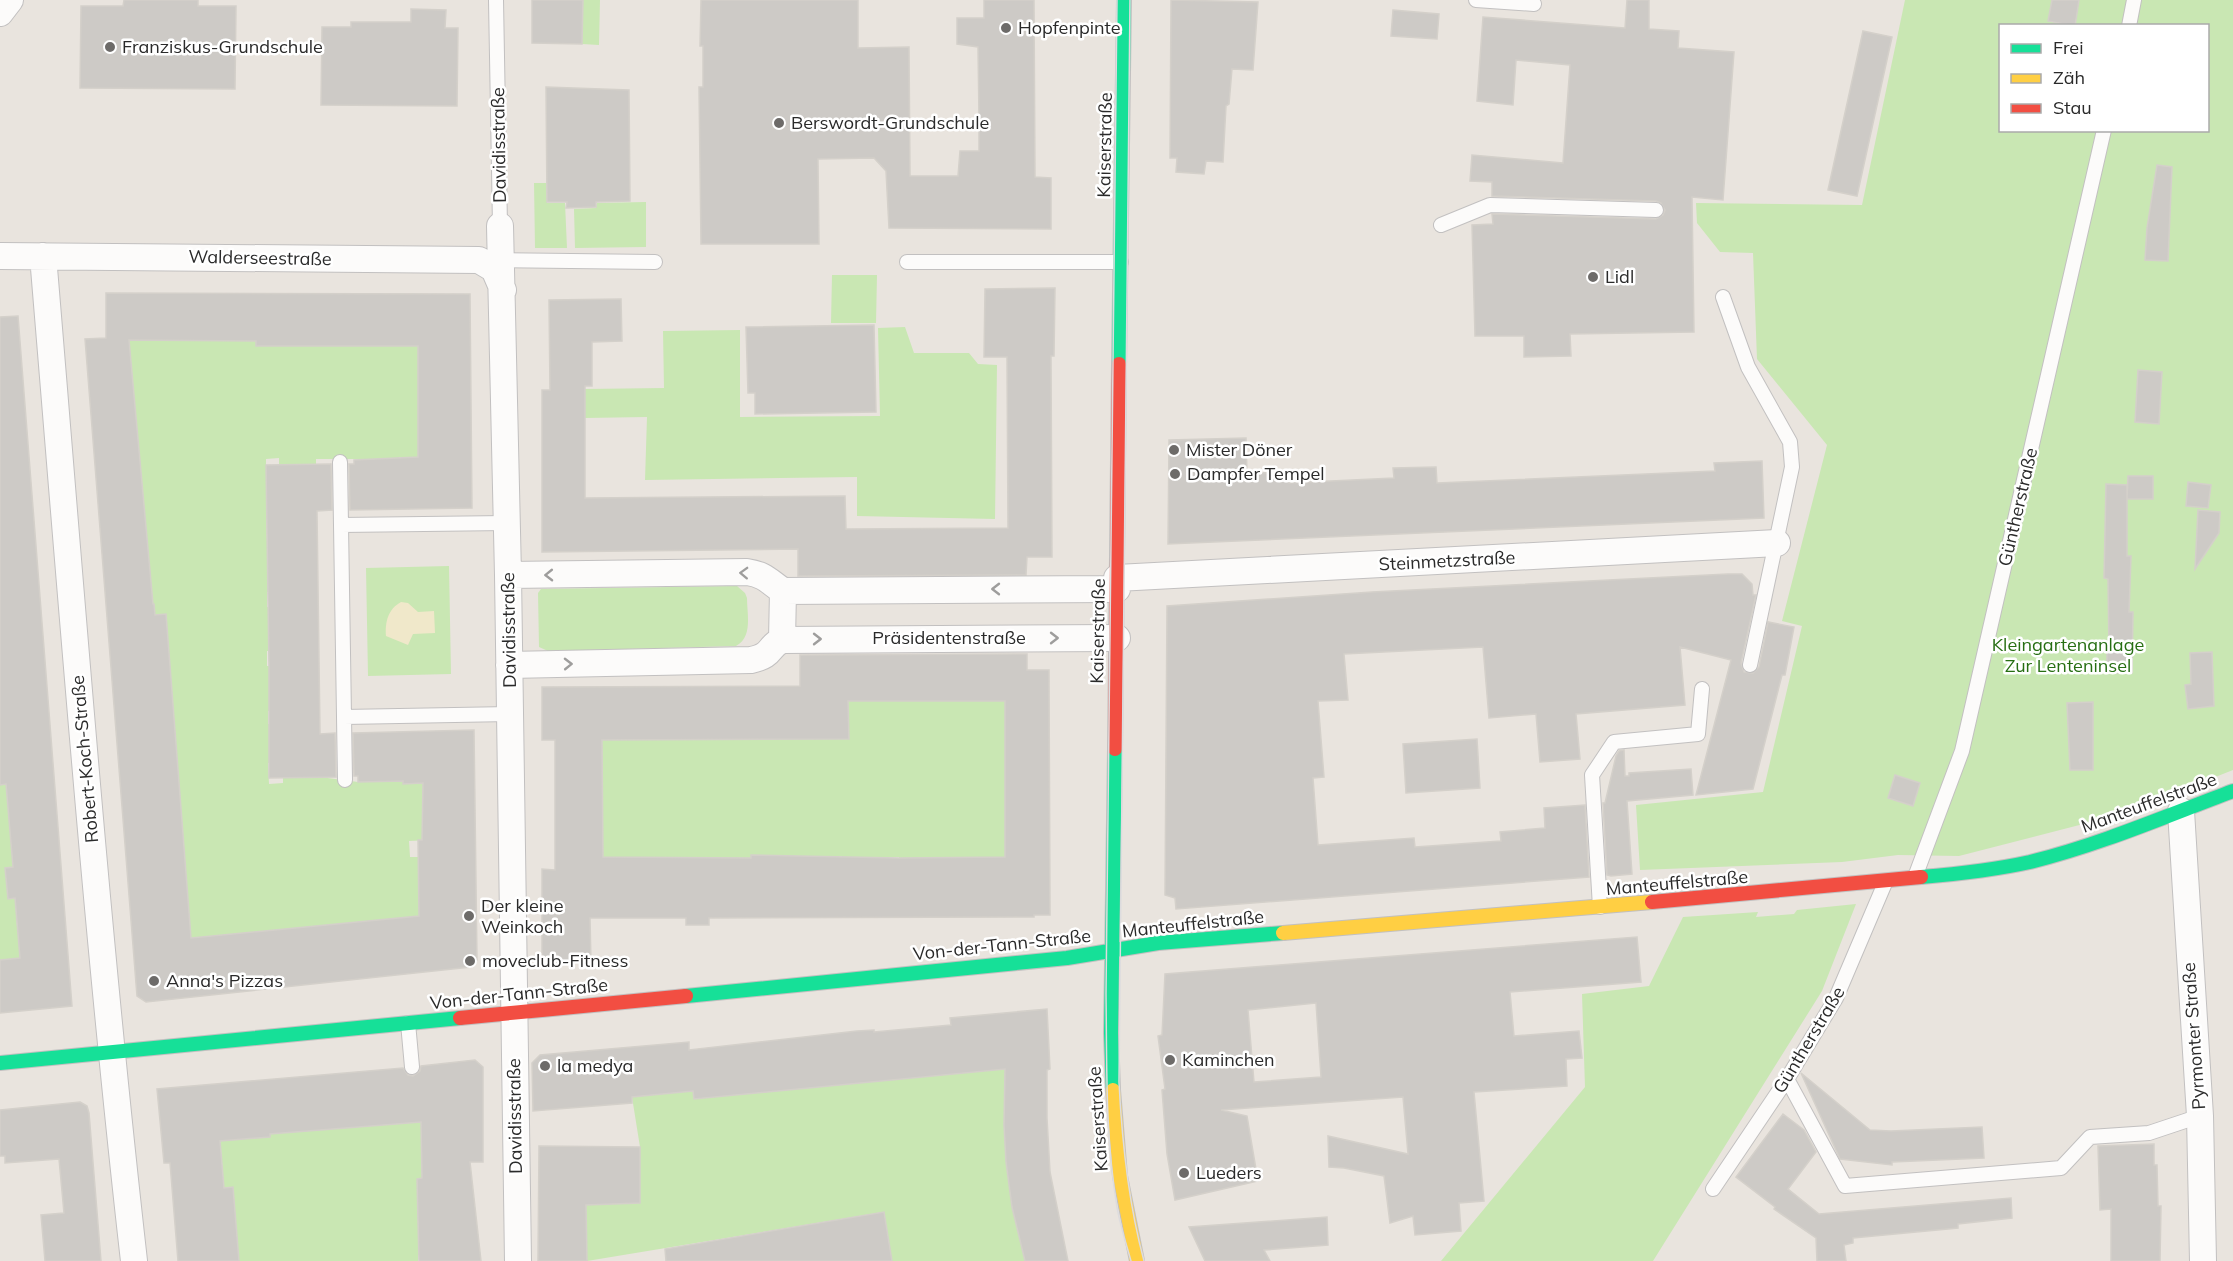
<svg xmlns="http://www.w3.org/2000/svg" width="2233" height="1261" font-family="Mulish,sans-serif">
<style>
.green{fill:#c9e7b3;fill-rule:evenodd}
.sand{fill:#f0e8ca}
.building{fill:#cdcac6;stroke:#d4d0ca;stroke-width:1.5;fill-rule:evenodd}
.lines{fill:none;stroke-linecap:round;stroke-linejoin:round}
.lane-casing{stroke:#c2c0c0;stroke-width:16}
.street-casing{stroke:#c2c0c0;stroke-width:28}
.fast-casing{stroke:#c2c0c0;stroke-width:16}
.slow-casing{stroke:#c2c0c0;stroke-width:16}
.jam-casing{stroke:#c2c0c0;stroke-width:16}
.lane{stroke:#fcfbfa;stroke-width:14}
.street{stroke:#fcfbfa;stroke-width:26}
.fast{stroke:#16e098;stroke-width:14}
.slow{stroke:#ffcf43;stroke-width:14}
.jam{stroke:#f24e42;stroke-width:14}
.tram{stroke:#dddcde;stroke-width:1.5}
.oneway{stroke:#9e9d9c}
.poi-dot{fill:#6d6b69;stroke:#fff;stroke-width:2}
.labels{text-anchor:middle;stroke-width:5;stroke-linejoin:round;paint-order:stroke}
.poi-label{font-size:18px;fill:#2a2a2a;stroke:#fff;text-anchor:start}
.street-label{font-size:18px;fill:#2a2a2a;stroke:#fff}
.park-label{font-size:18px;fill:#266e12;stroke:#fff}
</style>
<rect width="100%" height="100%" fill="#e9e4de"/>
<!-- green -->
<path class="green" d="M583 0H600L599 45 582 44Z
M1905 0H2233V770L2122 814 1959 856 1898 855 1842 862 1640 870 1636 805 1763 792 1802 626 1782 621 1827 445 1757 359 1753 253 1720 252 1697 223 1696 203 1862 205ZM2000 26H2208V130H2000Z
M534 183H546L547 203H565L567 248H535Z
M646 202V247L575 248 574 209 596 208 597 203Z
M832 275H877L876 323H831Z
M905 327 914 353H969L978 364 997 365 995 519 857 516V477L645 480 647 417 585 418V389L664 388 663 331 740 330V417L880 416 878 328Z
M128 338H147L148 340 234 341 256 338V346L423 340 418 353V454L425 463 412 457H399L398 459H316V464L279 465V458L266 459V479L272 480 273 519H266L269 592H267V607H269V651H267V666H269L270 711H268V724H274V763H268L269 784 283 783V778L320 777 358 782 403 781 404 784H417V777H429C418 797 424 819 430 840L409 841 410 857H418L430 916 205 937 183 950 166 614 155 615 154 604H152Z
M449 566 451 674 368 676 366 568Z
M737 586 745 593 747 598C747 614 753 637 736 646L548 651 539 647 538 593 541 589Z
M848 701H1005L1006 857H978L977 867 960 858H920L899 868V857H864L863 868H842V856H807L786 868V855H751V868H667L666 857 591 858 603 846 602 755 582 740 849 738Z
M6 784 13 867 8 899 15 898 17 927 38 925 41 968 6 964V959L0 960V785Z
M1856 904 1822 991 1653 1261H1441L1585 1087 1582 994 1649 986 1683 917 1758 912 1756 917 1794 914 1797 910Z
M1005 1058C1005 1105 1004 1151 1011 1197 1014 1219 1020 1240 1025 1261H892L883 1212 587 1261 586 1205 640 1203V1147L632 1097 693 1091 694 1099 861 1083Z
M436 1121 421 1154 422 1178 417 1179 418 1224 425 1254 418 1255V1261H239L233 1188H224L220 1136 247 1139 269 1137 270 1134Z"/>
<!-- sand -->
<path class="sand" d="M401 602 408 603 418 612 434 611 435 633 413 634 408 645 386 636C385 622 388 609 401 602Z"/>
<!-- building -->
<path class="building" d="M124 0H198V6H236L235 89 80 88 81 6H123Z
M532 0H583L582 44 532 43Z
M701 0H858V48L909 47 910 176H958L960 151H979V118L978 47 957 44V18H984V0H1034L1035 177 1051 178V229L889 228 886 171 874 158 818 159 819 244H701L699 87H703V46H700Z
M1171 0 1258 2 1253 70 1232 69 1229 104 1226 106 1223 162 1206 161 1204 174 1176 172 1177 158H1170Z
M1627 0H1649V29L1679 31 1678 48 1734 52 1723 200 1692 197 1694 332 1570 334 1571 356 1524 357V336H1475L1472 225 1493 224 1492 214 1656 219 1663 215 1665 210 1661 203 1656 201 1492 196V182L1470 181 1472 155 1563 163 1570 65 1516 60 1513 105 1477 101 1483 17 1625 28Z
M2052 0H2079L2075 26 2048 21Z
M411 9 446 10 445 28H458L457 106 321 105 322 27H351V22H411Z
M1393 10 1439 14 1437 39 1391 36Z
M1863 31 1892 37 1857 196 1828 190Z
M546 87 629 90 630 201 596 202V207L566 208 567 202H547Z
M2157 165 2172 167 2168 261 2145 260 2147 228Z
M1055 288 1054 356H1051L1052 557H1027L1026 575 798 576V549L542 552V390H550L549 300 621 299 622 341 592 342V386H585V498L845 496 846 529 1008 528 1007 357H984L985 289Z
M106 293 470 294 472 508 350 510 349 464H354V460L418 457V346H256V341L129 340 153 604H154L155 615 166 614 191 938 419 916 418 840H422L423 783 403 784V781L358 782V776H354L353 733 474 730 477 960 471 967 146 1002 137 996 85 339 106 338Z
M18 316 72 1006 0 1013V960L20 958 15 898 8 899 5 868 13 867 6 784 0 785V317Z
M874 325 876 412 755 414V393H748L746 327Z
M2138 370 2162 372 2159 424 2135 422Z
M1246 438 1247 473 1288 472 1289 483 1394 478 1393 468 1436 467 1437 483 1715 471 1714 463 1762 461 1764 518 1168 544 1169 440Z
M331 464 332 510 317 511 320 734 335 733 336 777 269 778V666L266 465Z
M2128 476H2153V499H2127Z
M2188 482 2211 485 2208 508 2186 506Z
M2106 484 2127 485V556H2131L2129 612H2133L2132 673H2107V650H2109L2108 579 2104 578Z
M2198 510 2220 512 2219 533 2195 569Z
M1728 574H1742L1752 584 1753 595H1756L1741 663 1744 672 1753 673 1759 667 1768 622 1794 627 1785 675H1782L1753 789 1696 795 1731 660 1680 647 1685 705 1576 714 1580 759 1540 762 1536 714 1489 718 1483 647 1344 654 1348 700 1318 701 1324 777 1313 778 1318 845 1414 838 1415 847 1501 841 1500 832 1545 828 1544 808 1585 805 1589 877 1176 909 1175 898 1165 895 1167 606 1372 592Z
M2212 652 2214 706 2188 709 2185 685 2191 684 2190 653Z
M1027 654V670H1049L1050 915H1034V917L709 918V925H686V918H590L591 963 542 964V869L555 870V740H542V687L800 686V655ZM848 701H1005V857L899 858 751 855V858L603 857 602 740 849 739Z
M2093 702V770H2070L2067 703Z
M1477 739 1480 788 1406 793 1403 744Z
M1624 750 1625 776H1629V773L1691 769 1693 795 1627 801 1632 874 1611 876 1607 875 1603 803H1605L1616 756 1619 751Z
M1895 775 1920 783 1913 806 1888 798Z
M1637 937 1641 982 1510 992 1514 1036 1579 1031 1582 1058 1566 1059 1567 1086 1474 1092 1484 1201 1459 1203 1461 1231 1415 1235 1413 1216 1390 1223 1384 1176 1344 1168 1329 1167 1328 1136 1408 1154 1403 1097 1221 1110 1247 1116 1258 1181 1175 1200 1167 1154 1162 1090 1165 1089 1158 1036 1162 1035 1165 974ZM1316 1003 1321 1077 1254 1082 1248 1010Z
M1047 1009 1050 1069 1047 1070V1118L1050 1172 1068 1261H1025L1012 1207 1006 1162 1004 1125 1005 1069 694 1099 693 1091 632 1097V1103L533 1111 532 1063 540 1055 689 1042V1050L857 1031 874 1030V1032L951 1025 950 1018Z
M475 1060 483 1067V1162H470L481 1261H419L417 1179 422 1178 421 1122 270 1134V1137L220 1141 224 1188 233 1187 239 1261H178L170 1163H164L157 1089 403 1068 408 1075 413 1076 420 1071 421 1066Z
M1801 1073 1870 1130 1891 1131 1982 1127 1984 1158 1892 1162V1165L1840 1159Z
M80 1102 87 1106 89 1113 101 1261H45L41 1215 64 1213 59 1159 5 1163V1156H0V1110Z
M1783 1114 1804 1130 1816 1152 1788 1189 1819 1214 2011 1198 2012 1218 1958 1224V1228L1853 1238V1243L1844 1245 1846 1261H1817L1816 1238 1774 1209 1775 1207 1736 1177Z
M2154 1144V1165H2157L2158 1206H2161L2160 1261H2111V1209L2100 1210 2098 1146Z
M539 1146 640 1147V1203L586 1205 587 1261H538Z
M884 1212 892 1261H666L665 1249Z
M1327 1217 1328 1245 1264 1250 1270 1261H1205L1189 1227Z"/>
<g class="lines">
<defs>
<path id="lane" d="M496 0 500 226
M1476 0 1534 4
M2129 26 2134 0
M1441 225 1490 205 1656 210
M497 260 655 262
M907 262H1121
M1723 297 1748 367 1790 442 1792 467 1750 665
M340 462 341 525
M507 523 341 525 344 717 510 714
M344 717 345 780
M1915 877 1962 751 2104 130
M1600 907 1592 775 1614 742 1698 734 1702 689
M408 1023 412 1067
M1787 1079 1845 1186 2061 1168 2090 1137 2149 1133 2200 1116
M1713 1189 1787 1079 1836 998 1885 883"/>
<path id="street" d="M0 13 10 0
M500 226 508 575 518 1261
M0 256 479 260 494 269 503 290
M43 256C71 591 96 927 134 1261
M508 575 747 572C766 575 768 581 783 591L1117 589
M1117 578 1777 543
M782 640 783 591
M509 665 751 660C774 655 767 647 782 640L1117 638
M2181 811 2200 1116 2203 1261"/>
<path id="fast" d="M1119 364 1124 0
M1921 877C1958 874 1994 870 2030 862 2099 845 2166 816 2233 791
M686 996 1067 958 1158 943 1283 933
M0 1063 460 1018
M1113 1090 1111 1033 1115 749"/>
<path id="slow" d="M1283 933 1652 902
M1113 1090 1120 1176 1137 1261"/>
<path id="jam" d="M1115 749 1119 364
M1652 902 1921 877
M460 1018 686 996"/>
</defs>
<!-- lane casing -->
<use href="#lane" class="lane-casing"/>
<!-- street casing -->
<use href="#street" class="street-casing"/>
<!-- fast casing -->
<use href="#fast" class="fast-casing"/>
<!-- slow casing -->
<use href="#slow" class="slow-casing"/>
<!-- jam casing -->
<use href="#jam" class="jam-casing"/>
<!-- lane -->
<use href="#lane" class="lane"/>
<!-- street -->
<use href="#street" class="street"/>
<!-- fast -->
<use href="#fast" class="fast"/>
<!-- slow -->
<use href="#slow" class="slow"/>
<!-- jam -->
<use href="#jam" class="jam"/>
<!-- tram -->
<path class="tram" d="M1117 0 1106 994C1107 1065 1105 1136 1117 1207 1120 1225 1126 1243 1131 1261
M1130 0 1119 1082C1122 1143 1128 1202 1144 1261"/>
</g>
<!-- one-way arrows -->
<defs><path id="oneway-chevron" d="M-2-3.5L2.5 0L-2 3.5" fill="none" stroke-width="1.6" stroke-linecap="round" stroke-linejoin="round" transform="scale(1.5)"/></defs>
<g class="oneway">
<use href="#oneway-chevron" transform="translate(744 573) rotate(-178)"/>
<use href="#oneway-chevron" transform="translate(549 575) rotate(179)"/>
<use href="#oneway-chevron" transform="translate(996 589) rotate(180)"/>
<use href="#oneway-chevron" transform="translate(1054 638)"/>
<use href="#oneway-chevron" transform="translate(817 639)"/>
<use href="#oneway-chevron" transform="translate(568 664) rotate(-1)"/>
</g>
<!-- markers -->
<g class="poi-dot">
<circle cx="1006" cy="28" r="6"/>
<circle cx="110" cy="47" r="6"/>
<circle cx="779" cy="123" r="6"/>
<circle cx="1593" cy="277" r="6"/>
<circle cx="1174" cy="450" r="6"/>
<circle cx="1175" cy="474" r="6"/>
<circle cx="469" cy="916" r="6"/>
<circle cx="470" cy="961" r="6"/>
<circle cx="154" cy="981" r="6"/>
<circle cx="1170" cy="1060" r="6"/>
<circle cx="545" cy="1066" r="6"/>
<circle cx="1184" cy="1173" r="6"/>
</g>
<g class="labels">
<!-- poi labels -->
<g class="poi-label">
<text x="1018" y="34">Hopfenpinte</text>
<text x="122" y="53">Franziskus-Grundschule</text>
<text x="791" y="129">Berswordt-Grundschule</text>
<text x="1605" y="283">Lidl</text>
<text x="1186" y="456">Mister Döner</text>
<text x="1187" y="480">Dampfer Tempel</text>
<text x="481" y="912">Der kleine<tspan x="481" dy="21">Weinkoch</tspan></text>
<text x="482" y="967">moveclub-Fitness</text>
<text x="166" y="987">Anna's Pizzas</text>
<text x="1182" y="1066">Kaminchen</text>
<text x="557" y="1072">la medya</text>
<text x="1196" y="1179">Lueders</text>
</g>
<!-- street labels -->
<g class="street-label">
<text transform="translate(499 145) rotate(-91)" y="6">Davidisstraße</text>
<text transform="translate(1105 145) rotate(-89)" y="6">Kaiserstraße</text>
<text transform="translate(260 258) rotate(1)" y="6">Walderseestraße</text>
<text transform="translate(2018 507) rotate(-77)" y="6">Güntherstraße</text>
<text transform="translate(1447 561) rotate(-3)" y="6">Steinmetzstraße</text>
<text transform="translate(509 630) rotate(-91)" y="6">Davidisstraße</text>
<text transform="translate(1098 631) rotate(-89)" y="6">Kaiserstraße</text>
<text x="949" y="644">Präsidentenstraße</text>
<text transform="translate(85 759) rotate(-95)" y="6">Robert-Koch-Straße</text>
<text transform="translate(2149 803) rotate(-20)" y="6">Manteuffelstraße</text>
<text transform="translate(1677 883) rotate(-5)" y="6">Manteuffelstraße</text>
<text transform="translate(1193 924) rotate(-6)" y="6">Manteuffelstraße</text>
<text transform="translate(1002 945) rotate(-6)" y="6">Von-der-Tann-Straße</text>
<text transform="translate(519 994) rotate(-6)" y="6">Von-der-Tann-Straße</text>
<text transform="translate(2194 1036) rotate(-94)" y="6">Pyrmonter Straße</text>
<text transform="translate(1809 1040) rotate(-59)" y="6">Güntherstraße</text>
<text transform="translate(515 1116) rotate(-91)" y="6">Davidisstraße</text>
<text transform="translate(1098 1119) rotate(-94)" y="6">Kaiserstraße</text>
</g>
<!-- park labels -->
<g class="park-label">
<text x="2068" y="651">Kleingartenanlage<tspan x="2068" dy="21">Zur Lenteninsel</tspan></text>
</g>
</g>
<!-- legend -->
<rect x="1999" y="24" width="210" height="108" fill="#ffffff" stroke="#aaaaaa" stroke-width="1.5"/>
<rect x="2011" y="44" width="30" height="9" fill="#16e098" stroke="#aaaaaa" stroke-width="1.5"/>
<text x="2053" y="54" font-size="18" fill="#2a2a2a">Frei</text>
<rect x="2011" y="74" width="30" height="9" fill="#ffcf43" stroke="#aaaaaa" stroke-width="1.5"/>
<text x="2053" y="84" font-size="18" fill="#2a2a2a">Zäh</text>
<rect x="2011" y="104" width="30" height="9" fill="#f24e42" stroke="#aaaaaa" stroke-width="1.5"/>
<text x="2053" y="114" font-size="18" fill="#2a2a2a">Stau</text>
</svg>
